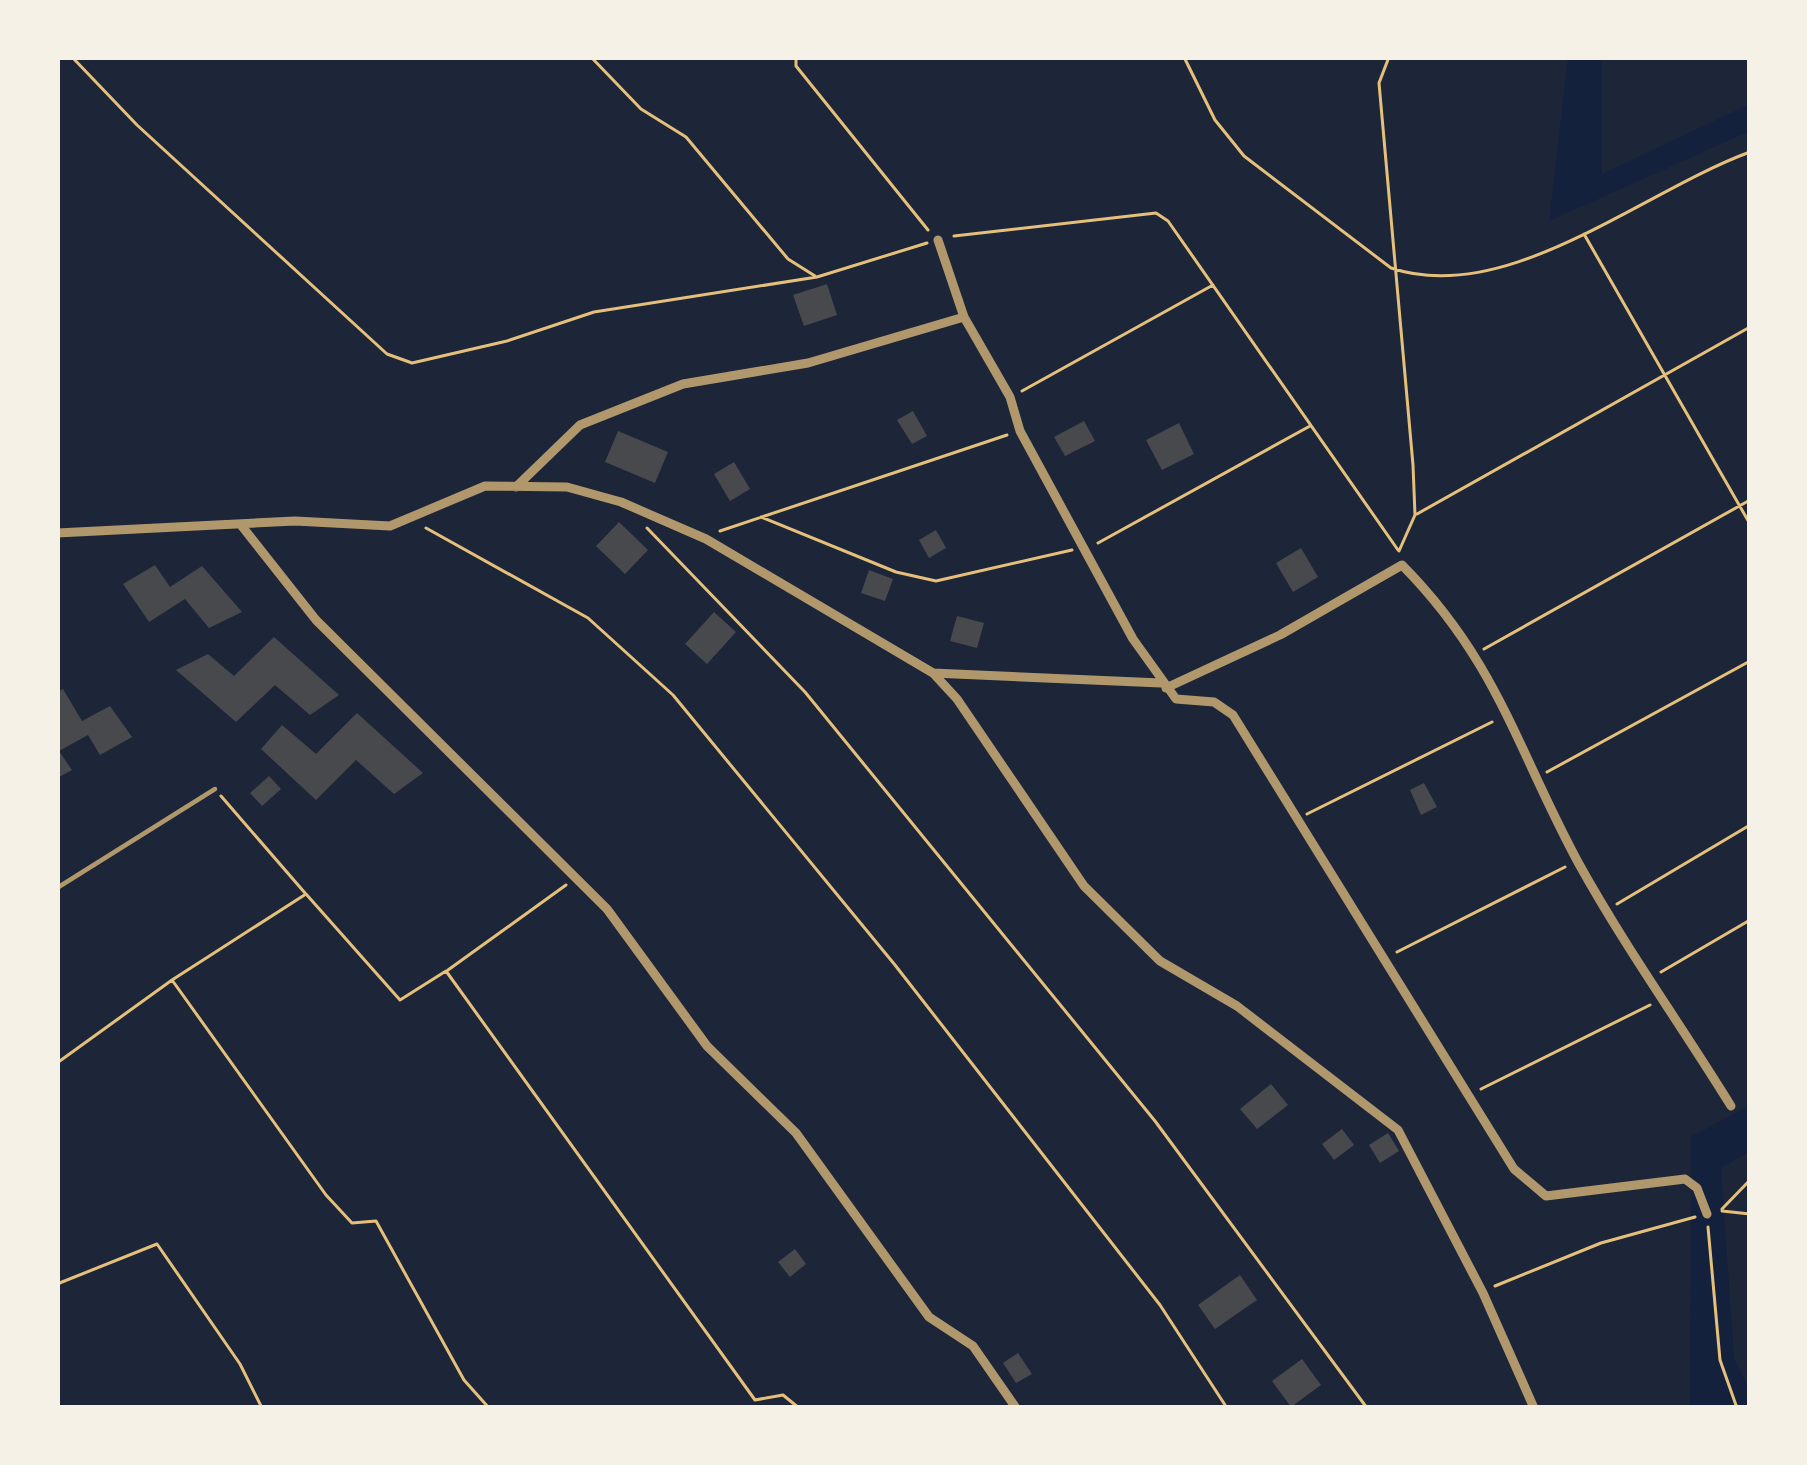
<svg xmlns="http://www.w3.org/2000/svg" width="1807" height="1465" font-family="'IBM Plex Serif',serif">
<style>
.green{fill:#1d2539}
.building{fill:#48494c}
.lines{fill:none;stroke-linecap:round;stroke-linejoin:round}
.path{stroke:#e5c07b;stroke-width:3}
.service{stroke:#b1986c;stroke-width:4.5}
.minor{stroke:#b1986c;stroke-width:9}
</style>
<rect width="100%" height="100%" fill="#14213d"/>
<!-- green -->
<path class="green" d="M57 57H1568L1549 221 1750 131V1105L1691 1137 1690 1408H57Z
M1601 57H1750V104L1602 174Z
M1750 1151V1392L1734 1358 1721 1168Z"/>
<!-- building -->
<path class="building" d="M827 284 837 315 804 326 793 295Z
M913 411 927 436 912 444 897 420Z
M1084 421 1095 441 1065 456 1054 437Z
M1179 423 1194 454 1162 470 1146 440Z
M618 431 668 452 655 483 605 462Z
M734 462 750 489 730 501 714 474Z
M619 522 648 550 625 574 596 546Z
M936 530 946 548 929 558 919 540Z
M1301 548 1318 577 1293 592 1276 563Z
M155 565 170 587 202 566 242 612 209 628 185 599 149 622 123 584Z
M869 570 893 579 885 601 861 593Z
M714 612 736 632 707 664 685 644Z
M957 616 984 623 977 648 950 641Z
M274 637 339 695 310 715 275 685 236 722 176 670 208 654 234 676Z
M63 689 82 721 110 706 132 737 100 755 88 735 59 751 72 770 57 778V692Z
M357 713 423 773 394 794 356 760 316 800 261 749 282 725 316 754Z
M269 776 281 789 262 806 250 793Z
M1424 783 1437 807 1421 815 1410 790Z
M1271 1084 1288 1105 1257 1129 1240 1109Z
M1342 1129 1354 1145 1334 1160 1322 1144Z
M1388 1133 1399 1151 1380 1163 1369 1145Z
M795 1249 806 1264 790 1277 778 1262Z
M1240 1275 1257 1300 1215 1329 1198 1305Z
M1018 1353 1032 1374 1016 1383 1003 1363Z
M1302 1359 1321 1385 1291 1407 1272 1381Z"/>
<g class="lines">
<!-- path -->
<path class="path" d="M72 57 137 125 387 354 412 363 507 341 594 312 817 277 927 243
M591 57 641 109 686 137 788 259 815 276
M796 57V66L928 230
M1184 57 1215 120 1244 156 1391 268C1507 307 1643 191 1750 152
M1389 57 1379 83 1413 465 1415 515 1399 551
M1584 234 1750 524
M954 236 1156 213 1168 221 1398 550
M1022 391 1213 285
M1417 514 1750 327
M761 517 896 572 936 581 1072 550
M426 528 588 618 673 695 895 965 1160 1305 1227 1408
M647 528 805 692 1155 1121 1367 1408
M720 531 1007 435
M1098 543 1310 426
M1484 649 1750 500
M1547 772 1750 661
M221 796 305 893
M1307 814 1492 722
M1617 904 1750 825
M1397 952 1565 867
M448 970 566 885
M1661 972 1750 920
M57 1063 172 980
M1481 1089 1650 1005
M1722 1209 1750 1180
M1722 1211 1750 1214
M1708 1227 1720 1360 1737 1408
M57 1284 157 1244 240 1364 262 1408
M1495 1286 1601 1243 1695 1217
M489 1408 464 1380 376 1221 352 1223 326 1195 172 980 306 894 400 1000 446 971 755 1400 783 1395 799 1408"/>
<!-- service -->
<path class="service" d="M57 888 215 789"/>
<!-- minor -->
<path class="minor" d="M938 240 964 317
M516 487 580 425 683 384 808 363 964 317 1010 397 1020 431 1133 639 1176 699 1214 702 1233 715 1514 1169 1546 1196 1685 1179 1697 1188 1707 1214
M241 525 316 620 607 909 707 1046 796 1133 929 1317 973 1346 1016 1408
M57 533 295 521 390 526 485 486 567 487 621 502 706 539 933 673 957 699 1084 886 1160 961 1237 1006 1398 1130 1483 1293 1534 1408
M933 673 1161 683
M1166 688 1280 635 1402 565C1498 662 1517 750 1579 864 1625 947 1681 1025 1731 1106"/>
</g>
<!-- border -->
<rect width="1807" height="1465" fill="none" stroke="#f6f1e7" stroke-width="120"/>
</svg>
